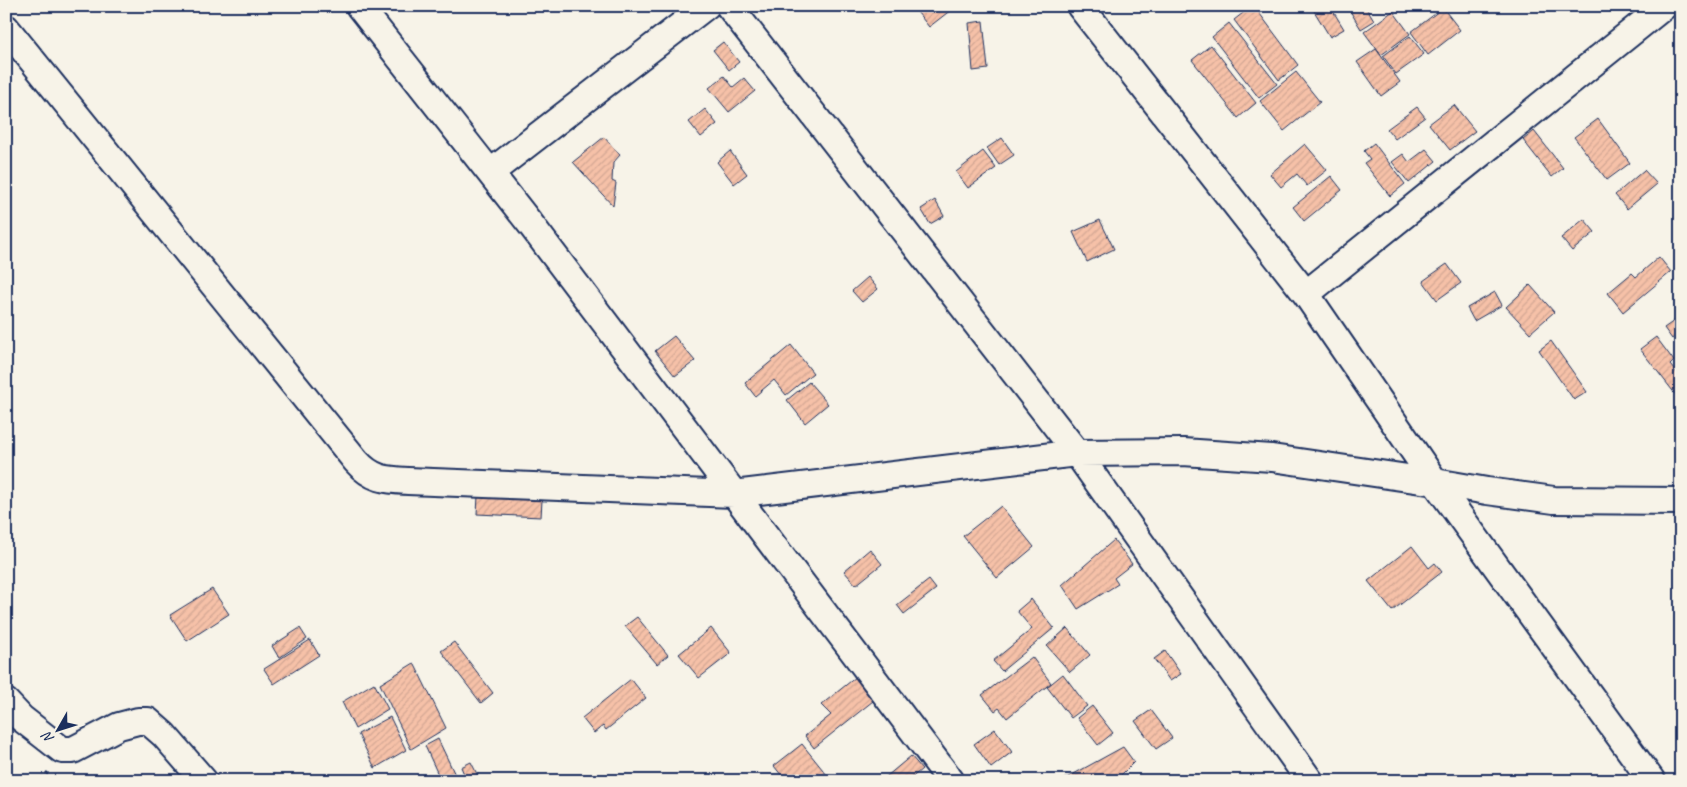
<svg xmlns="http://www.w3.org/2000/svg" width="1687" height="787" font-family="Caveat,sans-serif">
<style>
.building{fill:url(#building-hatch);stroke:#1b2f5e}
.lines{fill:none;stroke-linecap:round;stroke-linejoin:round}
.street-casing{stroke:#1b2f5e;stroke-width:30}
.path{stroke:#1b2f5e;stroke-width:3;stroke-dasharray:5 4;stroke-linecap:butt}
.street{stroke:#f7f3e8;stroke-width:26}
</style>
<defs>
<pattern id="building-hatch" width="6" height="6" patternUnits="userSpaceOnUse" patternTransform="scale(1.25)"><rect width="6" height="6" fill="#f6c1a8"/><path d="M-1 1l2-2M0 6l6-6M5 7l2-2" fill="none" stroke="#d2a693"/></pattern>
</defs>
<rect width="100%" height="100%" fill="#f7f3e8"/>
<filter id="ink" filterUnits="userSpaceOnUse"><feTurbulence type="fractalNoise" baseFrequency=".02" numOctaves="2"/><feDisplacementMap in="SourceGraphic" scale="10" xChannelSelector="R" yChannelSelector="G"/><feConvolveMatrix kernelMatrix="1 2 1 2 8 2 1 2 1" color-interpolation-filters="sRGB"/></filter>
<g filter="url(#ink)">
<!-- building -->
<path class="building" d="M916 6H956L929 27 914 8Z
M1252 6H1254L1298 65 1279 80 1234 20Z
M1311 6H1330L1344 29 1330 37Z
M1347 6H1365L1374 21 1361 29Z
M1443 8 1460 30 1428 55 1411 32Z
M1393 11 1410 34 1381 55 1364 32Z
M983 21 988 69 973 71 969 23Z
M1229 23 1277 84 1259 98 1212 37Z
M1410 36 1424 54 1396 74 1383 56Z
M723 42 739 62 729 70 713 50Z
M1211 45 1256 103 1238 118 1192 60Z
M1376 49 1400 82 1381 96 1357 62Z
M1296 72 1320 102 1284 131 1260 101Z
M724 76 733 87 744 78 755 91 729 112 709 88Z
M1454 105 1475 131 1450 150 1429 124Z
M1417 107 1425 117 1395 139 1387 129Z
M705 109 717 124 701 137 689 122Z
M1598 119 1630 163 1607 180 1574 137Z
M1534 131 1563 168 1552 177 1523 140Z
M604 137 620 155 613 163 612 181 616 183 613 206 573 162Z
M1002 138 1014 155 999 165 987 148Z
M1374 143 1405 184 1390 196 1364 163 1370 159 1364 151Z
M1305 144 1327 170 1307 186 1297 174 1281 187 1270 174Z
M1426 149 1436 161 1409 183 1392 162 1403 154 1409 162Z
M730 151 747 174 734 184 717 162Z
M983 151 996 168 968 188 956 172Z
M1644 170 1657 184 1627 209 1615 195Z
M1331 176 1342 190 1304 221 1293 207Z
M935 200 944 216 930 224 921 209Z
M1584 219 1595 232 1572 251 1561 238Z
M1100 220 1114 249 1087 262 1073 232Z
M1659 257 1671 272 1623 312 1608 293 1632 273 1636 277Z
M1447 264 1461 283 1437 300 1423 281Z
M868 277 878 289 862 302 852 291Z
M1530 285 1554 312 1530 333 1506 307Z
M1495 292 1502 305 1474 321 1467 308Z
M1681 316V332L1672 339 1664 328Z
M674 336 695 361 675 376 655 351Z
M1656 337 1674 361 1670 365 1681 378V391L1676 395 1640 349Z
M1551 341 1587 392 1574 400 1539 350Z
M791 345 813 373 786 395 774 380 755 396 745 383Z
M809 382 828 404 805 423 787 400Z
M478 496 542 500 541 517 477 514Z
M1001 506 1034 547 997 578 963 536Z
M1114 540 1132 564 1114 578 1118 584 1078 609 1062 585Z
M1412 546 1429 568 1435 563 1442 572 1392 611 1368 581Z
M870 549 882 564 856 585 844 571Z
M929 580 936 589 904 614 897 605Z
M212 589 229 614 187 641 170 615Z
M1031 599 1054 628 1002 671 993 661 1032 629 1017 611Z
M637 617 668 655 657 664 625 626Z
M300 628 307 639 279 658 272 646Z
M711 628 731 653 699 678 679 654Z
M1067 628 1090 655 1070 672 1047 646Z
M310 640 319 655 274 684 264 669Z
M454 642 493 693 481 703 441 651Z
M1165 651 1181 674 1170 681 1154 659Z
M1032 657 1051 683 1007 718 999 708 995 711 982 695Z
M414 663 446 728 411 749 380 684Z
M1063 674 1087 706 1071 718 1047 687Z
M856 677 873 701 814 748 805 736 831 715 821 705Z
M631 679 646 698 606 730 603 726 594 733 582 718Z
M374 683 388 709 355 729 342 702Z
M1092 706 1113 733 1098 745 1077 718Z
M1151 710 1172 738 1156 749 1135 721Z
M390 717 406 750 375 768 358 734Z
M995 729 1012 752 991 768 974 744Z
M438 739 458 781H441L425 746Z
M802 744 827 775 819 781H786L774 766Z
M1123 747 1134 762 1115 781H1061Z
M911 756 922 769 908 781H881Z
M471 762 478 776 467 781 461 767Z"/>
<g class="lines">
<defs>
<path id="street" d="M359 6 532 226 951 781
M729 6 1077 453 1310 781
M1080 6 1306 294 1435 482 1652 781
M6 28 356 461C372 479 385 480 408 481L734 494 1077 453 1183 452 1272 458 1435 482 1487 491 1554 500 1681 501
M491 172 706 6
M1306 294 1664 6
M6 702 21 718 62 750H73L119 726 138 721H148L164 735 204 781"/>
</defs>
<!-- street casing -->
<use href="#street" class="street-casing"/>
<!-- path -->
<path class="path" d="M40 781 48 772"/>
<!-- street -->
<use href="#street" class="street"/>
</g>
</g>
<!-- margin -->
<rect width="1687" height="787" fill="none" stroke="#f7f3e8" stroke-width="25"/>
<rect x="12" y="12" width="1662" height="762" fill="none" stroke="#1b2f5e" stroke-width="2" filter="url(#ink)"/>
<!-- north arrow -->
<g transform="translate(58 730) rotate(231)" stroke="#f7f3e8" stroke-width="4" paint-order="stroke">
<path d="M0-4L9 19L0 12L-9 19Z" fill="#1b2f5e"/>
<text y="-8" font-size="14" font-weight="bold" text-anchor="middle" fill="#1b2f5e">N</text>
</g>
</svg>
